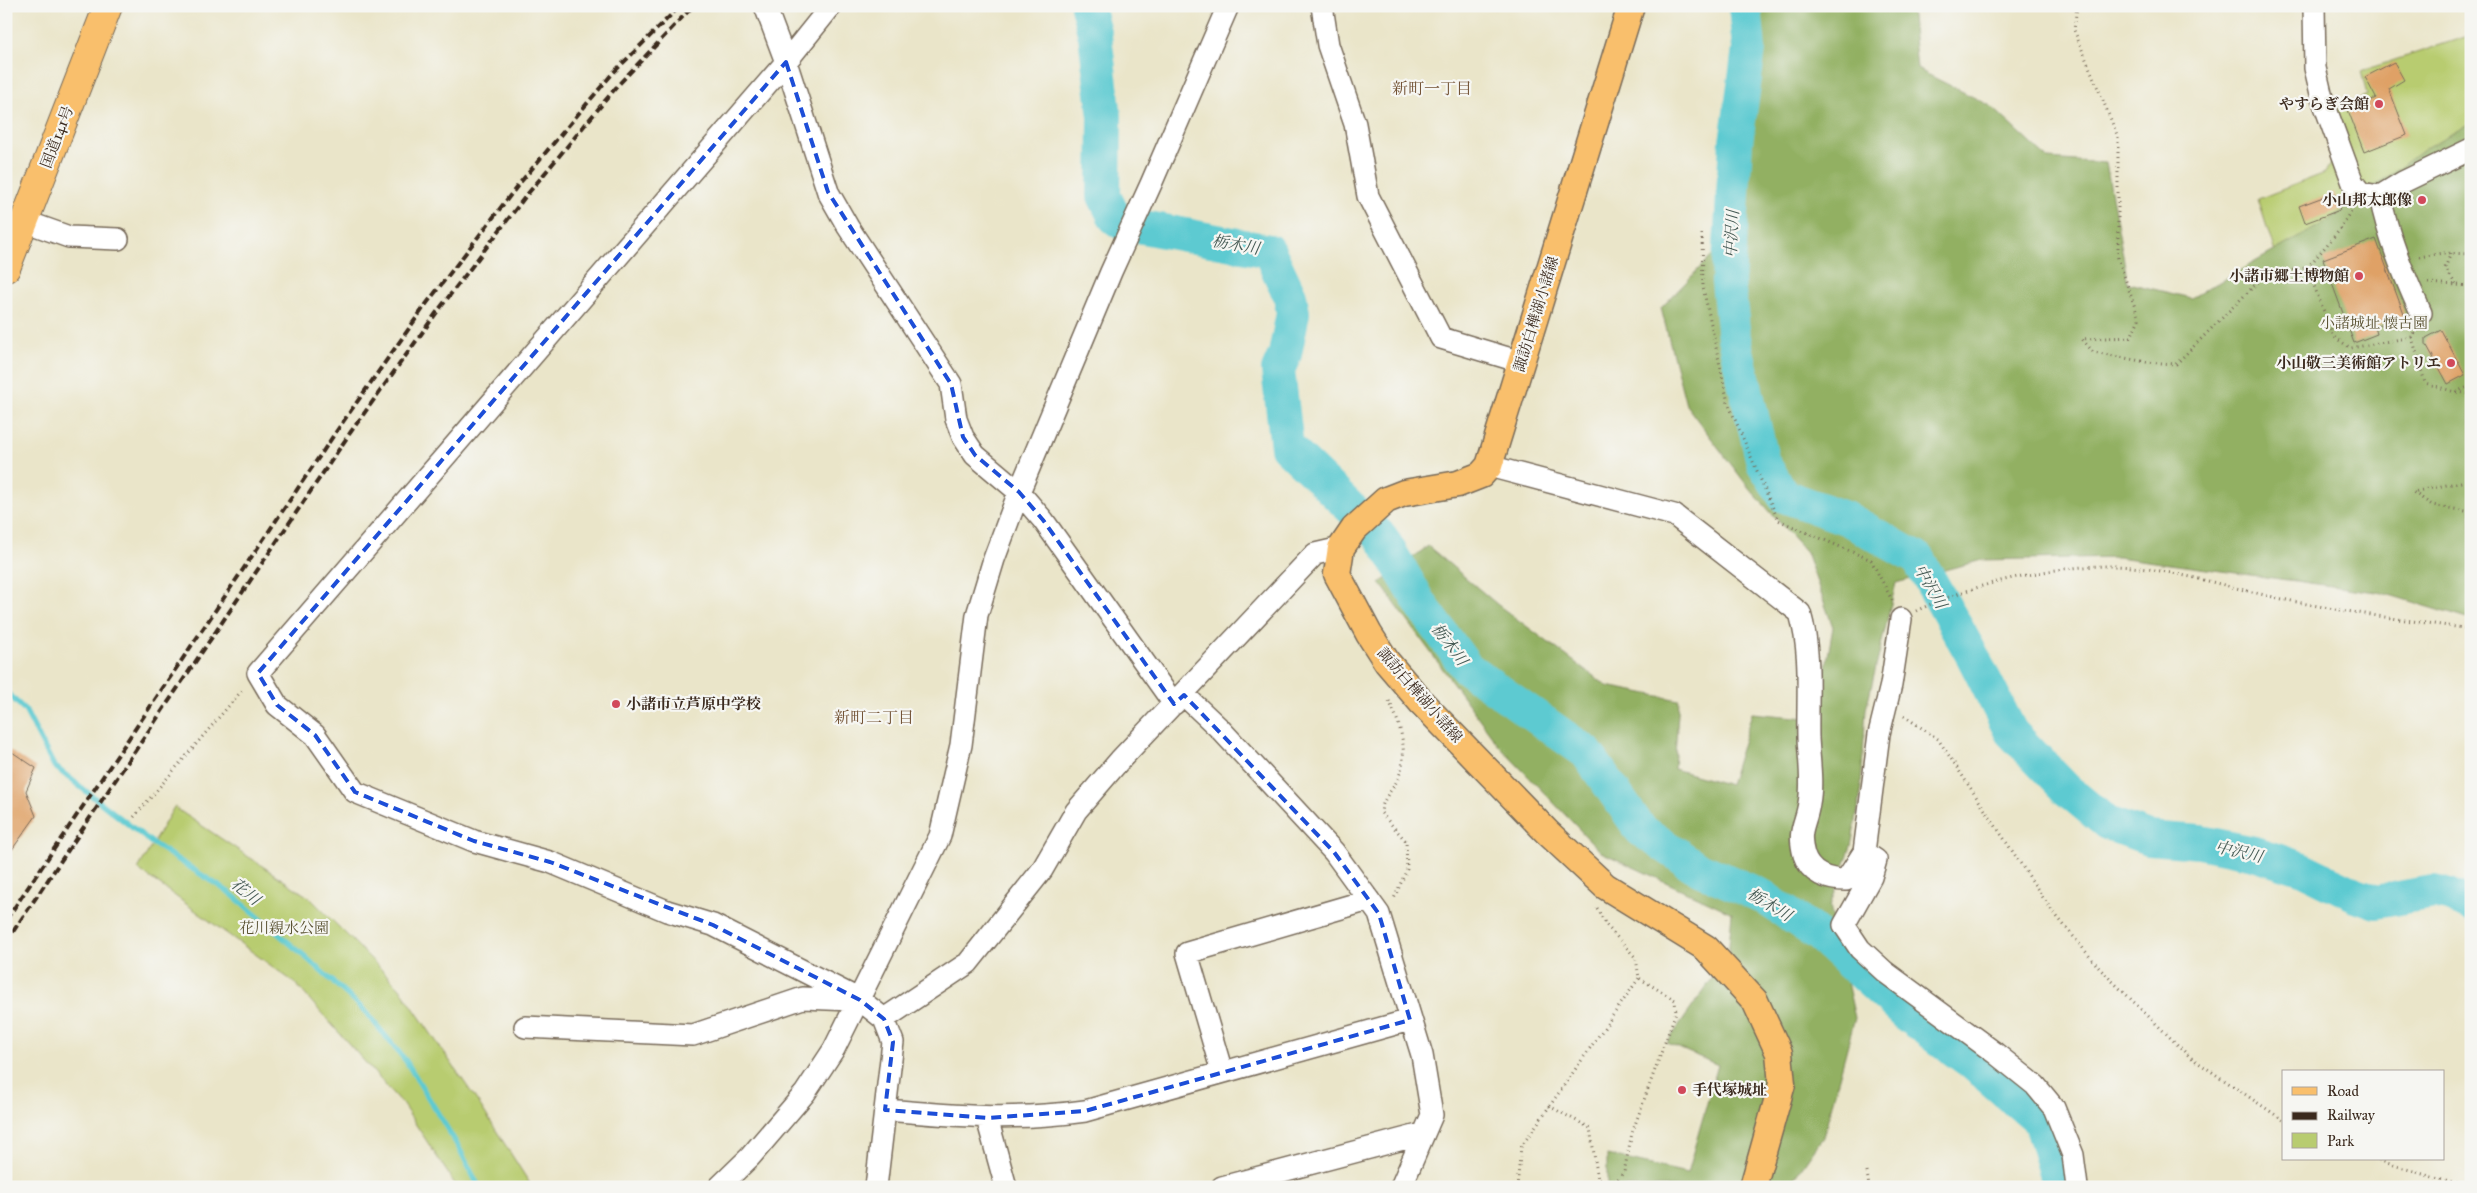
<svg xmlns="http://www.w3.org/2000/svg" width="2477" height="1193" font-family="'IM FELL Great Primer','Noto Serif JP',serif">
<style>
.green{fill:#b8cc70;stroke:#7a7b47}
.forest{fill:#92b062;stroke:#666d40}
.lines{fill:none;stroke-linecap:round;stroke-linejoin:round}
.stream{stroke:#5dcad1;stroke-width:5.5}
.river{stroke:#5dcad1;stroke-width:34}
.building{fill:#dfa166}
.minor-casing{stroke:#786b5a;stroke-width:24}
.major-casing{stroke:#786b5a;stroke-width:29}
.highway-casing{stroke:#786b5a;stroke-width:30}
.path{stroke:#786b5a;stroke-width:3;stroke-dasharray:1 4;stroke-linecap:butt}
.minor{stroke:#fff;stroke-width:21}
.major{stroke:#f9bf6c;stroke-width:26}
.highway{stroke:#f9bf6c;stroke-width:28}
.rail{stroke:#3b2a1e;stroke-width:4;stroke-dasharray:8 4;stroke-linecap:butt}
.marked{fill:none;stroke:#1d4ed8;stroke-width:4;stroke-dasharray:10 6;stroke-linejoin:round}
.poi-dot{fill:#d1495b;stroke:#f6f6f2;stroke-width:2}
.labels{text-anchor:middle;stroke-width:4.5;stroke-linejoin:round;paint-order:stroke}
.poi-label{font-size:15px;font-weight:bold;fill:#3b2a1e;stroke:#f6f6f2;text-anchor:end}
.street-label{font-size:15px;fill:#3b2a1e;stroke:#f6f6f2}
.park-label{font-size:15px;fill:#5a5232;stroke:#f6f6f2}
.neighbourhood-label{font-size:16px;fill:#745437;stroke:#f6f6f2}
.water-label{font-size:16px;font-style:italic;fill:#455a54;stroke:#f6f6f2}
</style>
<rect width="100%" height="100%" fill="#f6f6f2"/>
<filter id="ink" filterUnits="userSpaceOnUse"><feTurbulence type="fractalNoise" baseFrequency=".02" numOctaves="2"/><feDisplacementMap in="SourceGraphic" scale="10" xChannelSelector="R" yChannelSelector="G"/><feConvolveMatrix kernelMatrix="1 2 1 2 8 2 1 2 1" color-interpolation-filters="sRGB"/></filter>
<filter id="wash" filterUnits="userSpaceOnUse"><feTurbulence type="fractalNoise" baseFrequency=".0096" numOctaves="4" result="noise"/><feDisplacementMap in="SourceGraphic" scale="20" xChannelSelector="R" yChannelSelector="G"/><feGaussianBlur stdDeviation="1.12" result="paint"/><feColorMatrix in="noise" values="0 0 0 0 0 0 0 0 0 0 0 0 0 0 0 0 0 1.4 0 .05"/><feComposite in="paint" operator="in"/></filter>
<g filter="url(#wash)">
<rect width="100%" height="100%" fill="#eae5c9"/>
<!-- green -->
<path class="green" d="M2471 35V394L2285 284 2258 199 2325 173 2346 134 2336 110 2367 95 2361 71Z
M174 807 310 898 399 987 480 1105 532 1187H457L403 1105 295 983 138 869Z"/>
<!-- forest -->
<path class="forest" d="M1748 6H1911L1917 69 1991 106 2048 159 2106 163 2128 283 2191 298 2331 219 2427 147 2471 123V620L2383 593 2118 557 1982 560 1896 583 1866 709 1860 799 1851 846 1830 906 1855 1018 1823 1137 1788 1187H1607V1155L1687 1173 1718 1065 1667 1043 1728 956 1732 913 1601 852 1499 746 1380 583 1428 546 1498 605 1607 686 1679 700 1674 769 1730 785 1752 713 1817 719 1833 627 1806 552 1749 488 1686 405 1661 308 1741 225 1761 56Z"/>
<g class="lines">
<!-- stream -->
<path class="stream" d="M6 692 25 710 54 766 152 843 230 893 300 952 364 1010 406 1061 459 1148 479 1187
M2060 1181 2072 1186"/>
<!-- river -->
<path class="river" d="M1087 6 1095 36 1105 117 1104 196 1115 218 1122 223 1269 251 1290 296 1293 313 1285 354 1278 370 1287 447 1382 538 1422 606 1467 668 1586 752 1641 830 1699 869 1762 896 1819 935 1910 1018 1971 1062 2041 1122 2060 1187
M1745 6 1749 49 1736 142 1728 282 1734 338 1763 463 1784 496 1848 519 1918 559 1973 657 2011 732 2066 789 2107 823 2148 838 2200 842 2254 853 2301 868 2356 895 2376 902 2433 892 2448 895 2471 904"/>
</g>
<g id="blocks">
<!-- building -->
<path class="building" d="M2394 62 2404 80 2389 89 2407 135 2364 152 2348 110 2376 98 2365 77Z
M2334 193 2340 210 2305 223 2299 206Z
M2376 239 2405 317 2375 327 2377 334 2354 343 2323 259Z
M2441 330 2465 375 2448 384 2426 344V338Z
M6 748 36 768 26 791 36 816 6 858Z"/>
</g>
</g>
<g filter="url(#ink)">
<use href="#blocks" fill-opacity="0" stroke="#786b5a" stroke-width="1"/>
<g class="lines">
<defs>
<path id="minor" d="M765 6 786 62 828 192 848 227 951 384 956 419 963 437 975 455 1019 492 1043 520 1174 704
M831 6 786 62 258 673 277 705 315 735 355 792 474 841 550 862 667 911 713 925 860 1000 884 1019 893 1042 876 1187
M1322 6 1328 45 1355 124 1368 196 1441 338 1521 362
M2314 6 2315 68 2322 98 2353 183 2361 193 2380 196 2403 182 2471 149
M2380 196C2388 237 2404 275 2421 313
M24 221 69 237 118 239
M1489 466 1674 515 1800 613C1812 655 1807 695 1808 738 1809 759 1813 783 1809 803 1806 825 1797 829 1804 855 1810 874 1828 880 1846 880L1864 852 1879 734 1891 685 1901 619
M1184 695 1220 729 1334 852 1379 914 1422 1055 1432 1115 1401 1187
M1864 852 1876 860 1871 877 1844 925 1860 949 1885 972 1995 1053 2035 1085 2054 1108 2073 1155 2077 1187
M884 1019 968 963 1042 870 1076 811 1120 760 1315 554 1341 548
M525 1027 693 1035 803 998 852 1000
M1222 1072 1187 953 1369 900
M885 1110C955 1116 1014 1121 1085 1111L1410 1020
M987 1118 1006 1187
M719 1187 750 1157 805 1093 834 1049 940 836 961 745 977 615 994 559 1019 492 1111 272 1151 184 1228 6
M1222 1187 1422 1134"/>
<path id="major" d="M1631 6 1489 466 1481 475 1458 484 1404 493 1386 500 1354 529 1341 548 1337 574 1369 634 1387 662 1422 703 1547 832 1605 886 1706 948 1755 1001 1779 1053 1782 1084 1753 1187"/>
<path id="highway" d="M6 268 108 6"/>
</defs>
<!-- minor casing -->
<use href="#minor" class="minor-casing"/>
<!-- major casing -->
<use href="#major" class="major-casing"/>
<!-- highway casing -->
<use href="#highway" class="highway-casing"/>
<!-- path -->
<path class="path" d="M2077 6 2074 30 2118 137V258L2139 319 2131 337 2082 339 2093 352 2146 362 2176 364 2267 273 2307 268 2338 232 2352 209
M1702 234 1703 287 1728 403 1778 520 1871 560 1893 602
M2451 253 2445 268 2456 285
M2419 257 2443 253 2471 254
M2307 268 2334 337 2351 348 2412 337 2415 330
M2428 283 2471 286
M2412 337 2425 383 2455 392 2471 386
M2457 392 2471 394
M2471 480 2413 492 2432 505 2471 512
M1916 611C1975 582 2075 559 2140 568 2191 574 2241 591 2292 601 2351 613 2411 621 2471 629
M1389 701C1400 723 1409 751 1399 776 1394 790 1382 797 1381 813L1406 841 1407 869 1393 901
M1904 716 1938 739 2050 908 2100 969 2190 1057 2283 1120
M134 817 244 688
M1549 1106 1590 1128 1598 1180 1616 1181 1624 1172 1632 1133 1676 1012 1675 1000 1639 978 1636 958 1606 925 1597 908
M2374 1159 2465 1187
M1867 1172 1869 1187
M1517 1187 1521 1147 1639 978"/>
<!-- minor -->
<use href="#minor" class="minor"/>
<!-- major -->
<use href="#major" class="major"/>
<!-- highway -->
<use href="#highway" class="highway"/>
<!-- rail -->
<path class="rail" d="M6 920 340 426 427 303 519 184 612 74 680 6
M6 942 350 433 437 312 525 197 619 84 693 6"/>
</g>
</g>
<!-- marked area -->
<path class="marked" d="M786 62 828 192 951 384 963 437 975 455 1019 492 1043 520 1174 704 1184 695 1334 852 1379 914 1410 1020 1085 1111 987 1118 885 1110 893 1042 884 1019 860 1000 713 925 550 862 474 841 355 792 315 735 277 705 258 673Z"/>
<!-- markers -->
<g class="poi-dot">
<circle cx="2379" cy="104" r="5"/>
<circle cx="2422" cy="200" r="5"/>
<circle cx="2359" cy="276" r="5"/>
<circle cx="2451" cy="363" r="5"/>
<circle cx="616" cy="704" r="5"/>
<circle cx="1682" cy="1090" r="5"/>
</g>
<g class="labels">
<!-- poi labels -->
<g class="poi-label">
<text x="2369" y="109">やすらぎ会館</text>
<text x="2412" y="205">小山邦太郎像</text>
<text x="2349" y="281">小諸市郷土博物館</text>
<text x="2441" y="368">小山敬三美術館アトリエ</text>
<text x="626" y="709" text-anchor="start">小諸市立芦原中学校</text>
<text x="1692" y="1095" text-anchor="start">手代塚城址</text>
</g>
<!-- street labels -->
<g class="street-label">
<text transform="translate(57 137) rotate(-69)" y="5">国道141号</text>
<text transform="translate(1536 314) rotate(-73)" y="5">諏訪白樺湖小諸線</text>
<text transform="translate(1420 695) rotate(49)" y="5">諏訪白樺湖小諸線</text>
</g>
<!-- park labels -->
<g class="park-label">
<text x="2374" y="328">小諸城址 懐古園</text>
<text x="284" y="933">花川親水公園</text>
</g>
<!-- neighbourhood labels -->
<g class="neighbourhood-label">
<text x="1432" y="94">新町一丁目</text>
<text x="874" y="723">新町二丁目</text>
</g>
<!-- water labels -->
<g class="water-label">
<text transform="translate(1731 234) rotate(-87)" y="6">中沢川</text>
<text transform="translate(1236 244) rotate(10)" y="6">栃木川</text>
<text transform="translate(1931 586) rotate(60)" y="6">中沢川</text>
<text transform="translate(1450 644) rotate(53)" y="6">栃木川</text>
<text transform="translate(2239 851) rotate(13)" y="6">中沢川</text>
<text transform="translate(246 891) rotate(39)" y="6">花川</text>
<text transform="translate(1770 904) rotate(31)" y="6">栃木川</text>
</g>
</g>
<!-- margin -->
<rect width="2477" height="1193" fill="none" stroke="#f6f6f2" stroke-width="25"/>
<!-- legend -->
<rect x="2282" y="1070" width="162" height="90" fill="#f6f6f2" stroke="#aba49d"/>
<rect x="2292" y="1087" width="25" height="8" fill="#f9bf6c" stroke="#aba49d"/>
<text x="2327" y="1096" font-size="15" fill="#3b2a1e">Road</text>
<rect x="2292" y="1112" width="25" height="8" fill="#3b2a1e" stroke="#aba49d"/>
<text x="2327" y="1120" font-size="15" fill="#3b2a1e">Railway</text>
<rect x="2292" y="1133" width="25" height="15" fill="#b8cc70" stroke="#aba49d"/>
<text x="2327" y="1146" font-size="15" fill="#3b2a1e">Park</text>
</svg>
